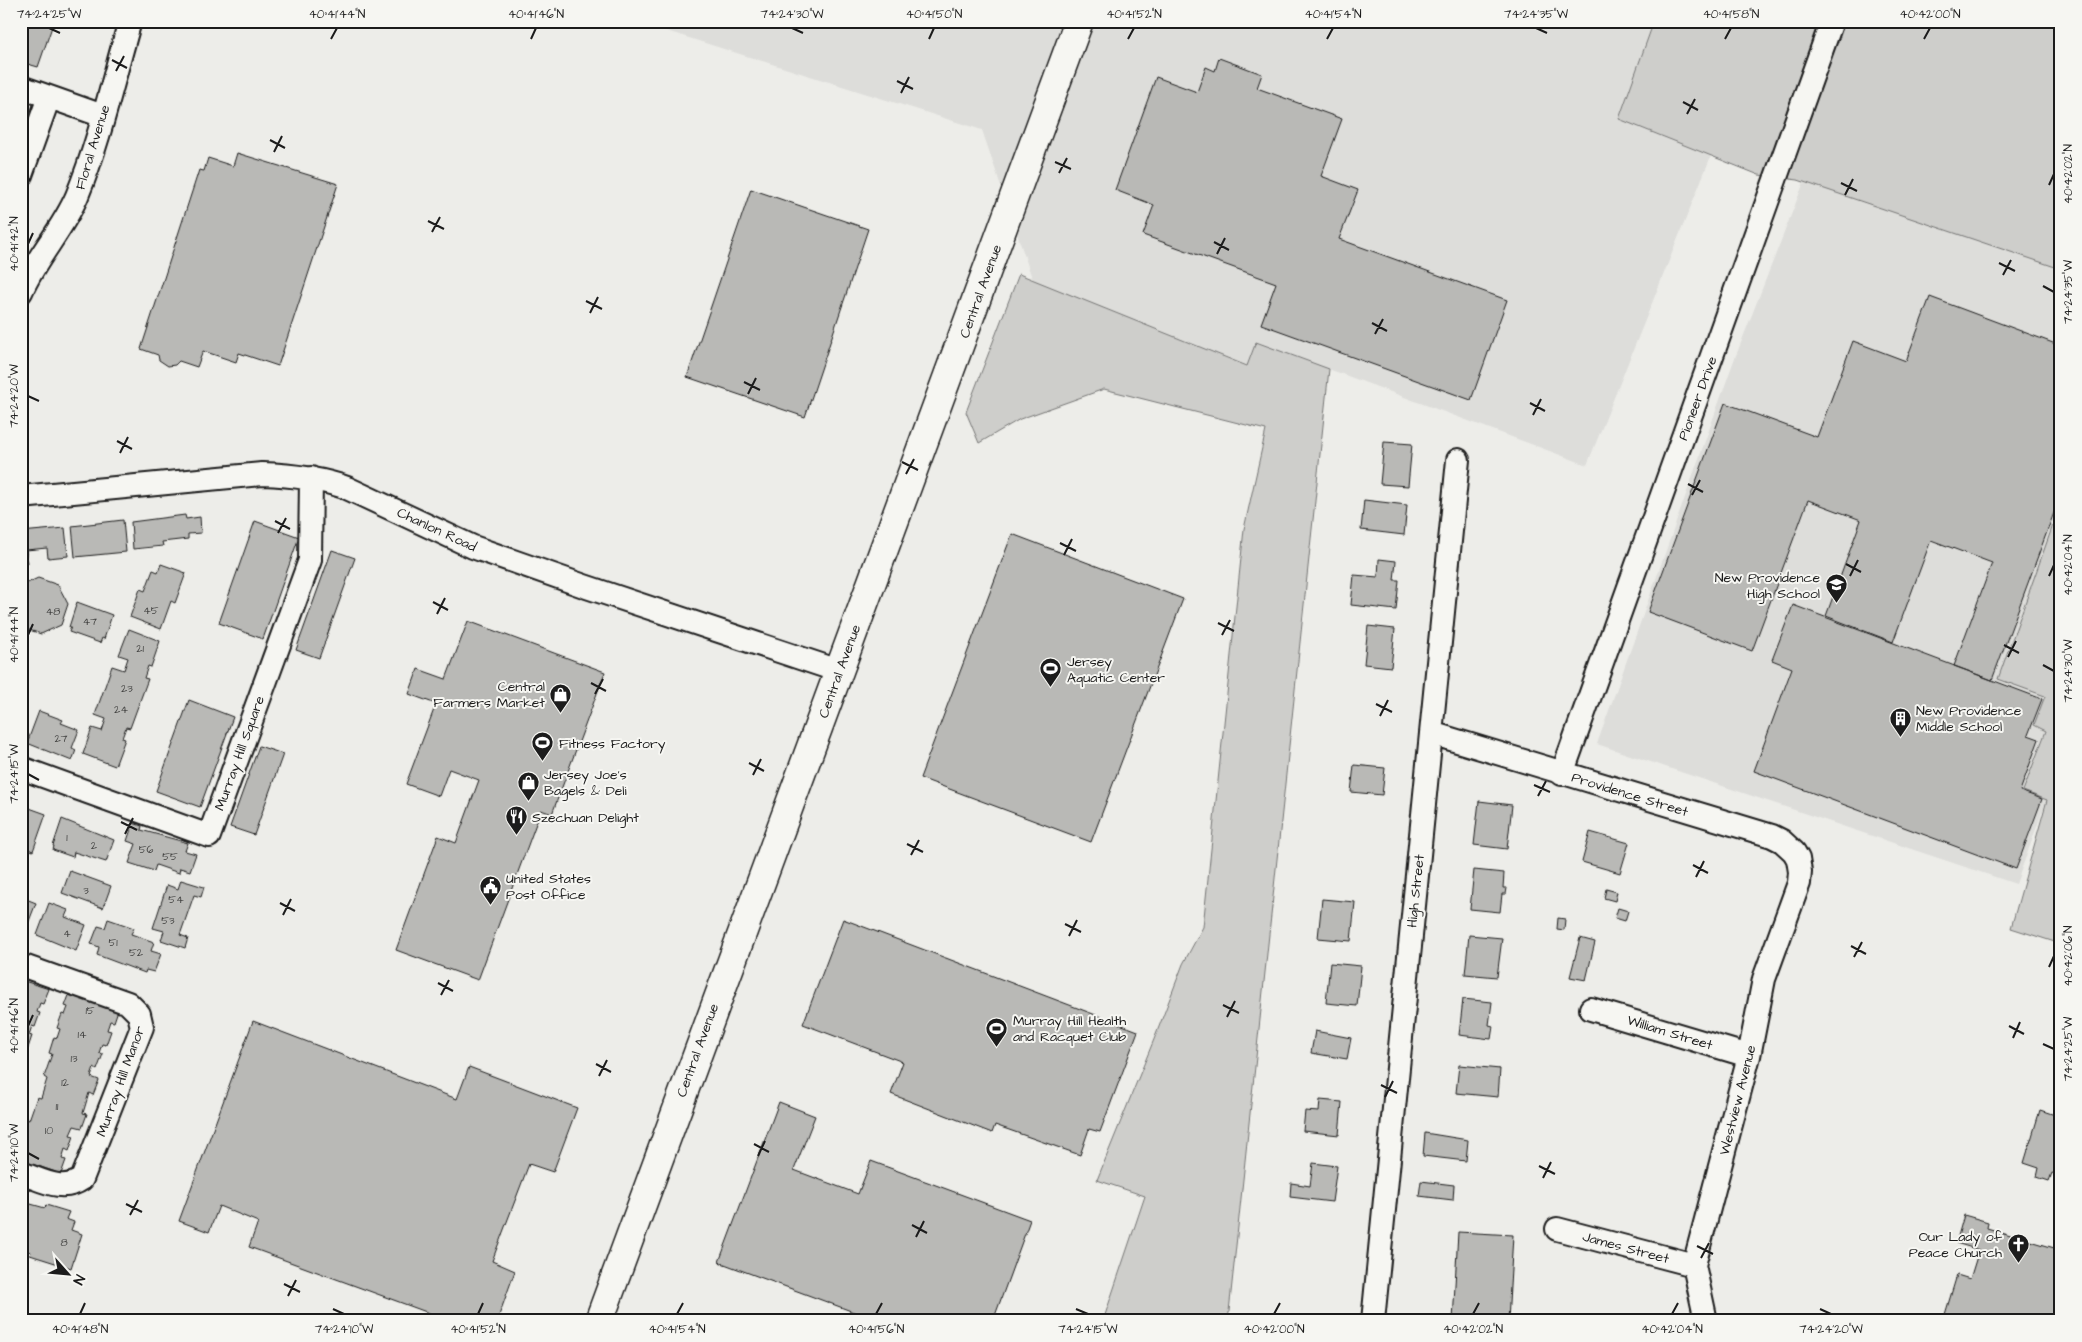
<svg xmlns="http://www.w3.org/2000/svg" width="2082" height="1342" font-family="'Architects Daughter',sans-serif">
<style>
.built{fill:#ddddda}
.green{fill:#cececb;stroke:#757574}
.building{fill:#b9b9b6;stroke:#1c1c1c}
.lines{fill:none;stroke-linecap:round;stroke-linejoin:round}
.minor-casing{stroke:#1c1c1c;stroke-width:26}
.tertiary-casing{stroke:#1c1c1c;stroke-width:31}
.minor{stroke:#f6f6f2;stroke-width:22}
.tertiary{stroke:#f6f6f2;stroke-width:28}
.ticks{fill:none;stroke:#1c1c1c;stroke-width:2}
.labels{text-anchor:middle;stroke-width:4;stroke-linejoin:round;paint-order:stroke}
.number-label{font-size:11px;fill:#434342}
.street-label{font-size:14px;fill:#1c1c1c;stroke:#f6f6f2}
.poi-label{font-size:14px;fill:#1c1c1c;stroke:#f6f6f2;text-anchor:start}
.neatline{fill:none;stroke:#1c1c1c;stroke-width:2}
.ticks-label{font-size:12px;text-anchor:middle;fill:#1c1c1c}
</style>
<rect width="100%" height="100%" fill="#edede9"/>
<filter id="ink" filterUnits="userSpaceOnUse"><feTurbulence type="fractalNoise" baseFrequency=".02" numOctaves="2"/><feDisplacementMap in="SourceGraphic" scale="10" xChannelSelector="R" yChannelSelector="G"/><feConvolveMatrix kernelMatrix="1 2 1 2 8 2 1 2 1" color-interpolation-filters="sRGB"/></filter>
<g filter="url(#ink)">
<!-- built -->
<path class="built" d="M635 21H1654L1619 119 1711 156 1587 465 1256 342 1248 366 1033 281 982 130Z
M1804 182 2061 269V528L2053 525 1998 679 2046 696 2034 725 2046 730 2023 790 2047 799 2016 884 1597 744 1733 363Z"/>
<!-- green -->
<path class="green" d="M1654 21H2061V269L1798 180 1759 175 1619 119Z
M1019 274 1247 366 1256 342 1329 369 1228 1321H1103L1145 1196 1097 1180 1157 1032 1183 964 1203 927 1244 529 1266 430 1104 389 1020 419 979 443 966 412Z
M2053 525 2061 528V944L2011 928 2047 800 2023 791 2046 731 2034 725 2045 696 1998 679Z"/>
<!-- building -->
<path class="building" d="M21 21H54L38 67 21 62Z
M1219 58 1262 74 1257 88 1342 119 1321 176 1358 190 1339 239 1507 300 1471 400 1261 324 1276 283 1143 235 1154 205 1115 190 1156 77 1197 92 1206 67 1215 71Z
M237 153 338 184 278 366 239 353 236 362 203 351 197 367 179 361 175 365 168 366 159 360 158 355 141 349 199 170 204 171 208 158 233 166Z
M751 189 868 229 805 417 687 377Z
M1930 297 2061 346V512L2055 510 1992 680 1954 666 1992 563 1931 540 1893 642 1826 616 1861 520 1808 500 1752 651 1648 612 1725 403 1817 437 1853 341 1906 361Z
M1384 442 1412 444 1408 486 1380 484Z
M1364 500 1407 505 1404 535 1361 530Z
M185 515 186 519 200 517 201 533 188 534V539L162 542 163 546 133 549 131 522Z
M123 520 126 552 75 557 72 526Z
M255 521 299 537 263 639 219 623Z
M65 528 68 556 48 558 47 548 26 550 28 563 21 564V532Z
M1012 534 1183 599 1091 842 920 778Z
M332 550 355 558 319 658 296 650Z
M1379 559 1396 561 1394 580H1399L1396 610 1351 605 1354 575 1378 577Z
M161 564 186 573 175 603 171 601 161 629 130 617 140 589 145 591 153 570 158 572Z
M38 578 58 585 68 604 61 625 41 634 21 627V586Z
M77 602 112 615 104 639 102 638 100 643 69 632 71 627H69Z
M1793 605 2042 699 2028 735 2039 739 2020 791 2042 799 2016 869 1754 771 1792 668 1772 660Z
M468 621 605 672 552 814 541 810 478 980 396 950 438 836 456 843 479 780 449 769 439 796 406 784 436 704 409 694 418 669 446 679Z
M1368 626 1395 629 1391 667 1364 664Z
M129 629 160 641 151 667 148 666 144 678 148 679 130 728 126 727 122 738 125 739 115 766 83 754 92 728 102 731 106 719 95 715 112 666 124 670 128 658 119 655Z
M189 700 233 717 200 807 156 791Z
M39 711 63 720 61 723 79 730 72 748 76 750 72 761 27 743Z
M259 746 283 754 254 835 230 827Z
M1354 765 1385 768 1382 795 1351 792Z
M1479 801 1512 805 1507 849 1474 845Z
M21 805 46 814 33 851 21 846Z
M62 819 114 840 106 862 74 852 73 857 53 850 54 846H53Z
M133 823 142 826 141 830 188 843 185 851 196 854 190 871 180 868 179 873 156 865 154 871 129 863 136 844 127 841Z
M1590 832 1629 843 1620 873 1582 862Z
M1474 870 1504 873 1503 888H1507L1506 894H1502L1500 912 1470 909Z
M70 871 111 886 103 908 62 893Z
M181 880 204 887 201 897 194 895 180 935 188 938 185 948 161 940 164 931 153 928 167 885 178 889Z
M1606 889 1617 892 1615 901 1604 898Z
M21 897 36 903 24 934 21 933Z
M1322 899 1355 902 1351 941 1318 938Z
M49 903 68 910 65 917 86 925 76 951 37 935Z
M1618 908 1628 911 1625 921 1615 918Z
M1558 918 1565 919 1564 930 1557 929Z
M108 919 134 928 131 934 154 942 151 951 161 954 154 972 146 970 145 973 97 955 99 947 91 944 98 926 105 928Z
M843 919 1138 1031 1100 1132 1089 1129 1080 1155 995 1125 992 1133 891 1094 903 1062 803 1024Z
M1469 935 1502 938 1497 977 1465 974Z
M1580 938 1595 942 1586 980 1570 977Z
M1330 963 1361 966 1357 1006 1326 1003Z
M21 980 49 989 43 1004 40 1003 37 1012 40 1013 35 1027 32 1026 29 1035 32 1036 27 1051 23 1050 21 1056Z
M71 990 119 1007 114 1022 110 1021 107 1030 111 1031 106 1045 102 1044 99 1053 103 1054 97 1070 94 1068 91 1077 99 1080 93 1095 89 1093 83 1113 87 1114 82 1128 74 1126 70 1135 74 1136 69 1151 65 1149 62 1159 66 1160 61 1174 21 1160V1141L24 1135 21 1133 26 1119 29 1120 37 1097 41 1098 47 1079 44 1077 52 1054 49 1053 54 1037 57 1038 60 1029 57 1028 62 1014 65 1015 68 1007 65 1006Z
M1463 999 1492 1002 1489 1025 1493 1026 1491 1039 1459 1035Z
M253 1021 457 1099 469 1067 577 1108 553 1172 529 1164 492 1261 515 1271 497 1321H451L249 1247 258 1222 219 1206 209 1232 179 1221Z
M1315 1031 1351 1038 1347 1059 1311 1053Z
M1459 1065 1500 1069 1498 1097 1456 1093Z
M1320 1100 1342 1102 1339 1135 1303 1131 1305 1111 1319 1112Z
M779 1102 815 1116 794 1170 858 1194 871 1161 1030 1220 993 1321H878L719 1262Z
M2040 1110 2061 1117V1175L2052 1173 2049 1181 2037 1177 2039 1168 2024 1163Z
M1425 1133 1468 1140 1466 1161 1423 1156Z
M1313 1163 1337 1166 1332 1202 1290 1197 1291 1183 1310 1186Z
M1421 1181 1454 1185 1453 1200 1419 1196Z
M27 1203 45 1208 46 1205 69 1212 66 1219 74 1222 71 1230 82 1234 71 1268 30 1255 31 1252 21 1249V1221Z
M1964 1215 1988 1222 1987 1228 2061 1250V1321H1943L1957 1275 1970 1279 1979 1250 1956 1243Z
M1458 1232 1513 1235 1508 1321H1453Z"/>
<g class="lines">
<defs>
<path id="minor" d="M21 87 103 116
M21 175 49 97
M21 292C36 257 62 231 77 196 100 140 113 79 130 21
M21 497 262 474C292 475 319 478 347 488L473 547 584 586 839 671
M1431 733 1772 836 1782 841 1794 852 1798 859 1800 872 1799 883 1764 979 1749 1056 1694 1265 1706 1321
M21 768 209 836 310 560 311 478
M1562 774 1832 21
M21 965 128 1003 139 1014 142 1027 82 1179C62 1193 42 1180 21 1173
M1591 1009 1749 1056
M1557 1229 1694 1265
M1373 1321 1458 460"/>
<path id="tertiary" d="M599 1321 1079 21"/>
</defs>
<!-- minor casing -->
<use href="#minor" class="minor-casing"/>
<!-- tertiary casing -->
<use href="#tertiary" class="tertiary-casing"/>
<!-- minor -->
<use href="#minor" class="minor"/>
<!-- tertiary -->
<use href="#tertiary" class="tertiary"/>
</g>
</g>
<!-- ticks -->
<path class="ticks" d="M49 28 60 33M792 28 803 33M1536 28 1547 33M331 39 337 28M531 39 536 28M929 39 934 28M1128 39 1134 28M1327 39 1333 28M1725 39 1731 28M1924 39 1930 28M112 60 127 68M116 71 124 56M897 81 913 89M901 93 909 77M1683 102 1698 110M1687 114 1695 99M270 140 285 148M274 152 282 136M1055 162 1071 169M1059 173 1067 158M1841 183 1857 191M2049 185 2054 174M1845 195 1853 179M428 221 444 229M432 232 440 217M1214 242 1229 250M28 244 33 233M1217 254 1225 238M1999 263 2015 271M2003 275 2011 260M2043 286 2054 292M586 301 602 309M590 313 598 297M1372 323 1387 331M1375 334 1383 319M744 382 760 390M748 394 756 378M28 396 39 401M1530 403 1545 411M1533 415 1541 399M117 441 132 449M120 453 128 437M902 462 918 470M906 474 914 459M1688 484 1703 492M1692 495 1700 480M275 521 290 529M278 533 286 518M1060 543 1076 551M1064 555 1072 539M1846 564 1861 572M1850 576 1858 560M2049 576 2054 565M433 602 448 610M437 614 445 598M1218 623 1234 631M28 635 33 624M1222 635 1230 620M2004 645 2019 653M2008 657 2016 641M2043 665 2054 671M591 683 606 691M595 694 603 679M1376 704 1392 712M1380 716 1388 700M749 763 764 771M28 774 39 780M753 775 761 759M1534 785 1550 792M1538 796 1546 781M121 822 137 830M125 834 133 818M907 844 923 852M911 855 919 840M1693 865 1708 873M1696 877 1704 861M280 903 295 911M283 915 291 899M1065 924 1081 932M1069 936 1077 920M1851 946 1866 954M1854 957 1862 942M2049 967 2054 956M438 983 453 991M441 995 449 980M1223 1005 1239 1013M1227 1017 1235 1001M28 1026 33 1015M2009 1026 2024 1034M2013 1038 2020 1022M2043 1044 2054 1049M596 1064 611 1072M599 1076 607 1060M1381 1085 1397 1093M1385 1097 1393 1081M754 1144 769 1152M28 1153 39 1159M758 1156 765 1141M1539 1166 1555 1174M1543 1178 1551 1162M126 1204 142 1212M130 1215 138 1200M912 1225 927 1233M916 1237 924 1221M1697 1246 1713 1254M1701 1258 1709 1243M284 1284 300 1292M288 1296 296 1280M333 1309 344 1314M1076 1309 1088 1314M1820 1309 1831 1314M80 1314 85 1303M478 1314 483 1303M677 1314 683 1303M876 1314 882 1303M1274 1314 1280 1303M1473 1314 1479 1303M1672 1314 1678 1303"/>
<!-- icons -->
<defs>
<symbol id="school-pin" viewBox="-11 -11 22 30"><path d="M0 17L-7.5 6A9.5 9.5 0 1 1 7.5 6Z" fill="#1c1c1c" stroke="#f6f6f2"/><path d="M0-5L7-2L0 1L-7-2ZM-4 1L0 2.5L4 1V4Q0 6-4 4Z" fill="#fff"/></symbol>
<symbol id="stadium-pin" viewBox="-11 -11 22 30"><path d="M0 17L-7.5 6A9.5 9.5 0 1 1 7.5 6Z" fill="#1c1c1c" stroke="#f6f6f2"/><path d="M0-5a6.5 5 0 1 0 0 10a6.5 5 0 1 0 0-10ZM-3.5-1.8h7v3.6h-7Z" fill="#fff"/></symbol>
<symbol id="shop-pin" viewBox="-11 -11 22 30"><path d="M0 17L-7.5 6A9.5 9.5 0 1 1 7.5 6Z" fill="#1c1c1c" stroke="#f6f6f2"/><path d="M-5-2.5h2.3a2.7 3.5 0 0 1 5.4 0H5L5.5 6h-11ZM-1.5-2.5h3a1.5 2.3 0 0 0-3 0Z" fill="#fff"/></symbol>
<symbol id="building-pin" viewBox="-11 -11 22 30"><path d="M0 17L-7.5 6A9.5 9.5 0 1 1 7.5 6Z" fill="#1c1c1c" stroke="#f6f6f2"/><path d="M-4-6H4V6H1V3H-1V6H-4ZM-2.5-4.3h1.7v1.8h-1.7ZM.8-4.3h1.7v1.8H.8ZM-2.5-1h1.7V.8h-1.7ZM.8-1h1.7V.8H.8Z" fill="#fff"/></symbol>
<symbol id="restaurant-pin" viewBox="-11 -11 22 30"><path d="M0 17L-7.5 6A9.5 9.5 0 1 1 7.5 6Z" fill="#1c1c1c" stroke="#f6f6f2"/><path d="M-5-6h1v4h1v-4h1v4h1v-4h1v5L-1.5 .5V6h-2V.5L-5-1ZM5-6V6H3V1.5H1.5Q1.5-4 5-6Z" fill="#fff"/></symbol>
<symbol id="civic-pin" viewBox="-11 -11 22 30"><path d="M0 17L-7.5 6A9.5 9.5 0 1 1 7.5 6Z" fill="#1c1c1c" stroke="#f6f6f2"/><path d="M-.6-6.5H3V-4.5H.6V-3L4-1V1h2V6H-6V1h2V-1L-.6-3ZM-1.2 2.5V6h2.4V2.5Z" fill="#fff"/></symbol>
<symbol id="church-pin" viewBox="-11 -11 22 30"><path d="M0 17L-7.5 6A9.5 9.5 0 1 1 7.5 6Z" fill="#1c1c1c" stroke="#f6f6f2"/><path d="M-1.2-6h2.4v3.5h3.3v2.4h-3.3V6h-2.4V-.1h-3.3v-2.4h3.3Z" fill="#fff"/></symbol>
</defs>
<g fill-rule="evenodd">
<use href="#school-pin" x="1824" y="572" width="25" height="34"/>
<use href="#stadium-pin" x="1038" y="656" width="25" height="34"/>
<use href="#shop-pin" x="548" y="682" width="25" height="34"/>
<use href="#building-pin" x="1888" y="706" width="25" height="34"/>
<use href="#stadium-pin" x="530" y="730" width="25" height="34"/>
<use href="#shop-pin" x="516" y="770" width="25" height="34"/>
<use href="#restaurant-pin" x="504" y="804" width="25" height="34"/>
<use href="#civic-pin" x="478" y="874" width="25" height="34"/>
<use href="#stadium-pin" x="984" y="1016" width="25" height="34"/>
<use href="#church-pin" x="2006" y="1232" width="25" height="34"/>
</g>
<g class="labels">
<!-- number labels -->
<g class="number-label">
<text x="151" y="614">45</text>
<text x="53" y="615">48</text>
<text x="90" y="625">47</text>
<text x="140" y="652">21</text>
<text x="127" y="692">23</text>
<text x="121" y="713">24</text>
<text x="61" y="742">27</text>
<text x="67" y="841">1</text>
<text x="94" y="849">2</text>
<text x="146" y="853">56</text>
<text x="170" y="860">55</text>
<text x="86" y="894">3</text>
<text x="176" y="903">54</text>
<text x="168" y="924">53</text>
<text x="67" y="937">4</text>
<text x="113" y="946">51</text>
<text x="136" y="956">52</text>
<text x="90" y="1014">15</text>
<text x="82" y="1038">14</text>
<text x="74" y="1062">13</text>
<text x="65" y="1086">12</text>
<text x="57" y="1110">11</text>
<text x="49" y="1134">10</text>
<text x="64" y="1246">8</text>
</g>
<!-- street labels -->
<g class="street-label">
<text transform="translate(92 147) rotate(-73)" y="5">Floral Avenue</text>
<text transform="translate(980 291) rotate(-70)" y="5">Central Avenue</text>
<text transform="translate(1697 398) rotate(-70)" y="5">Pioneer Drive</text>
<text transform="translate(437 529) rotate(25)" y="5">Chanlon Road</text>
<text transform="translate(839 671) rotate(-70)" y="5">Central Avenue</text>
<text transform="translate(239 753) rotate(-70)" y="5">Murray Hill Square</text>
<text transform="translate(1630 794) rotate(17)" y="5">Providence Street</text>
<text transform="translate(1415 891) rotate(-84)" y="5">High Street</text>
<text transform="translate(1670 1032) rotate(17)" y="5">William Street</text>
<text transform="translate(697 1050) rotate(-70)" y="5">Central Avenue</text>
<text transform="translate(120 1081) rotate(-70)" y="5">Murray Hill Manor</text>
<text transform="translate(1737 1100) rotate(-76)" y="5">Westview Avenue</text>
<text transform="translate(1626 1247) rotate(15)" y="5">James Street</text>
</g>
<!-- poi labels -->
<g class="poi-label">
<text x="1820" y="582" text-anchor="end">New Providence<tspan x="1820" dy="16">High School</tspan></text>
<text x="1067" y="666">Jersey<tspan x="1067" dy="16">Aquatic Center</tspan></text>
<text x="545" y="691" text-anchor="end">Central<tspan x="545" dy="16">Farmers Market</tspan></text>
<text x="1916" y="715">New Providence<tspan x="1916" dy="16">Middle School</tspan></text>
<text x="559" y="748">Fitness Factory</text>
<text x="544" y="779">Jersey Joe's<tspan x="544" dy="16">Bagels &amp; Deli</tspan></text>
<text x="532" y="822">Szechuan Delight</text>
<text x="506" y="883">United States<tspan x="506" dy="16">Post Office</tspan></text>
<text x="1013" y="1025">Murray Hill Health<tspan x="1013" dy="16">and Racquet Club</tspan></text>
<text x="2002" y="1241" text-anchor="end">Our Lady of<tspan x="2002" dy="16">Peace Church</tspan></text>
</g>
</g>
<!-- margin -->
<rect width="2082" height="1342" fill="none" stroke="#f6f6f2" stroke-width="55"/>
<!-- north arrow -->
<g transform="translate(68 1274) rotate(117)" stroke="#f6f6f2" stroke-width="4" paint-order="stroke">
<path d="M0-4L9 19L0 12L-9 19Z" fill="#1c1c1c"/>
<text y="-8" font-size="14" font-weight="bold" text-anchor="middle" fill="#1c1c1c">N</text>
</g>
<rect x="28" y="28" width="2026" height="1286" class="neatline"/>
<g class="ticks-label">
<text x="49" y="18">74°24'25"W</text>
<text x="337" y="18">40°41'44"N</text>
<text x="536" y="18">40°41'46"N</text>
<text x="792" y="18">74°24'30"W</text>
<text x="934" y="18">40°41'50"N</text>
<text x="1134" y="18">40°41'52"N</text>
<text x="1333" y="18">40°41'54"N</text>
<text x="1536" y="18">74°24'35"W</text>
<text x="1731" y="18">40°41'58"N</text>
<text x="1930" y="18">40°42'00"N</text>
<text transform="translate(2068 174) rotate(-90)" y="4">40°42'02"N</text>
<text transform="translate(14 244) rotate(-90)" y="4">40°41'42"N</text>
<text transform="translate(2068 292) rotate(-90)" y="4">74°24'35"W</text>
<text transform="translate(14 396) rotate(-90)" y="4">74°24'20"W</text>
<text transform="translate(2068 565) rotate(-90)" y="4">40°42'04"N</text>
<text transform="translate(14 635) rotate(-90)" y="4">40°41'44"N</text>
<text transform="translate(2068 671) rotate(-90)" y="4">74°24'30"W</text>
<text transform="translate(14 774) rotate(-90)" y="4">74°24'15"W</text>
<text transform="translate(2068 956) rotate(-90)" y="4">40°42'06"N</text>
<text transform="translate(14 1026) rotate(-90)" y="4">40°41'46"N</text>
<text transform="translate(2068 1049) rotate(-90)" y="4">74°24'25"W</text>
<text transform="translate(14 1153) rotate(-90)" y="4">74°24'10"W</text>
<text x="80" y="1333">40°41'48"N</text>
<text x="344" y="1333">74°24'10"W</text>
<text x="478" y="1333">40°41'52"N</text>
<text x="677" y="1333">40°41'54"N</text>
<text x="876" y="1333">40°41'56"N</text>
<text x="1088" y="1333">74°24'15"W</text>
<text x="1274" y="1333">40°42'00"N</text>
<text x="1473" y="1333">40°42'02"N</text>
<text x="1672" y="1333">40°42'04"N</text>
<text x="1831" y="1333">74°24'20"W</text>
</g>
</svg>
